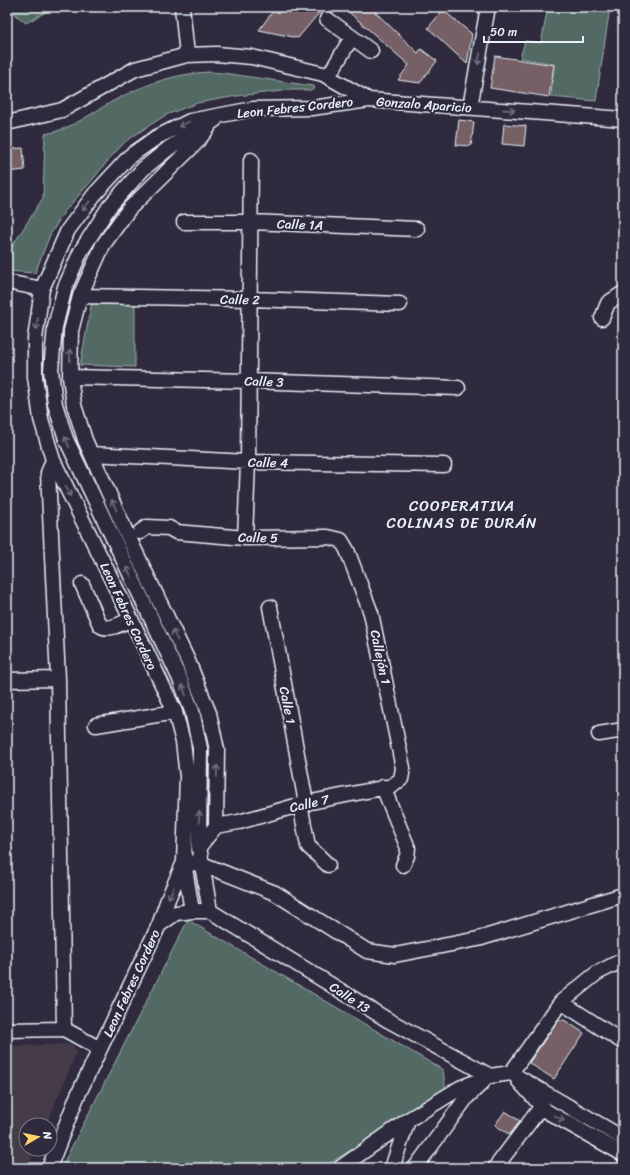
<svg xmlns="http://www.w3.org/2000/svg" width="630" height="1175" font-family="Sriracha,sans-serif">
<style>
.built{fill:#443a49}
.green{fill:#536964;stroke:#9eadae}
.building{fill:#766065;stroke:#e8f1f8}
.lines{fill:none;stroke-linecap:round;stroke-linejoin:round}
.minor-casing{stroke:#e8f1f8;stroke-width:17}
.minor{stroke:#2f2a3d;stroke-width:14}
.oneway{stroke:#70707e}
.labels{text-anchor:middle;stroke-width:4;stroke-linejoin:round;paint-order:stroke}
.street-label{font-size:13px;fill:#e8f1f8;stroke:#2f2a3d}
.quarter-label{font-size:15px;letter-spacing:1px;fill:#e8f1f8;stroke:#2f2a3d}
</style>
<rect width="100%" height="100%" fill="#2f2a3d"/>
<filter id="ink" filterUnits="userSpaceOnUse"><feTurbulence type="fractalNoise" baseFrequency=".025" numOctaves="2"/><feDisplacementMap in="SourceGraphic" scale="8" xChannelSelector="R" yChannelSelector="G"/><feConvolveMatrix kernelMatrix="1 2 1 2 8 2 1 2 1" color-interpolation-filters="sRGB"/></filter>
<g filter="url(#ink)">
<!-- built -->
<path class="built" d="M72 1044 77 1052 46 1125H26V1149H35L27 1168H7V1046Z"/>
<!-- green -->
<path class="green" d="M7 7H55L26 23 7 8Z
M548 7H610L596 101 551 97 554 64 520 58 525 41 541 43Z
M208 72 223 73 306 85 313 86 315 87 311 90H291L237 96 197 103 166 115 147 127 126 141 110 158 94 178 64 212 50 235 35 273 7 271V254L43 198 45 134C71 130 94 111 117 99 146 84 174 74 208 72Z
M92 301 135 303V367L80 365Z
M188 920 443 1070 446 1091 322 1168H63L64 1162Z"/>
<!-- building -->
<path class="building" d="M276 7H324L298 38 259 30Z
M343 7H370L418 53 421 49 437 61 420 83 398 80 409 65Z
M443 10 472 34 467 64 428 28Z
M495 56 554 65 549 97 490 88Z
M459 120 474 122 471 146 456 145Z
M504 124 526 126 524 146 502 144Z
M23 148 25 170 7 172V149Z
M558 1020H564L584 1033 554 1079 529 1063Z
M505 1111 520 1121 510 1135 495 1125Z"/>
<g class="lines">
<defs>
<path id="minor" d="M182 7 187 55
M327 19 371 51
M328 77 352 37
M470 107 488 7
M7 123 62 110 135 69 187 55 216 54 252 57 323 74 369 100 623 119
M184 222H251L417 229
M7 282 42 289
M80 296 250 299 400 304
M602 318 608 303 623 293
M70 377 249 381 458 388
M91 454 248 462 444 465
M53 460 48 473 58 679 64 1029
M140 532 147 527 169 528 176 532 245 538 328 537 341 540 347 550 371 613 403 768 401 779 392 786 306 803 239 822 216 826
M245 538 248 462 251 160
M82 584 100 625C108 632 123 623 131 619
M270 607 306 803
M7 680 58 679
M96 725 175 712
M599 734 623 730
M383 787 408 848 407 856 403 865
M300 804 308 846 328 865
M199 847 216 826 217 750 209 713 188 661 126 532 85 440 74 405 70 377 71 331 80 296 103 245 129 209 196 143 208 128
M192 911 184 862 187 776 183 742 175 712 131 619 53 460 41 419 35 377V339L42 289 68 230 94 195 130 156 157 137 190 121 253 109 312 108 369 100
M210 911 199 847 200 748 192 711 179 677 66 439 55 404 51 370 55 327 65 287 81 251 109 207 143 169 169 148 215 120
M159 925 168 899 184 862 202 864 275 893 367 951 395 955 478 939 623 895
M561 1002 623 1042
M7 1030 64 1029 100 1049
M511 1073 561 1002 597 973 623 960
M518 1080 546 1111 623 1154
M49 1168 77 1097 159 925 176 913 192 911H210L333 986 386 1019 490 1076
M340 1168 408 1120 460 1088 490 1076 511 1073 623 1138
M392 1168 408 1120
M415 1168 467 1097 483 1082
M495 1168 541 1107"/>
</defs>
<!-- minor casing -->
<use href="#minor" class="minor-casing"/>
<!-- minor -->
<use href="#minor" class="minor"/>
</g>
<!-- one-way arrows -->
<defs><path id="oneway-shaft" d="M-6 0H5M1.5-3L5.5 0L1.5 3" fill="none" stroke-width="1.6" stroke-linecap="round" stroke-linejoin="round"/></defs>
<g class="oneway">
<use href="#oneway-shaft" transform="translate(479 59) rotate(100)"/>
<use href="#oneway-shaft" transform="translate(509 110) rotate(4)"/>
<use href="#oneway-shaft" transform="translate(184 124) rotate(154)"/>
<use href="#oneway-shaft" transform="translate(86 206) rotate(127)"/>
<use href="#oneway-shaft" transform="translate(37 324) rotate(98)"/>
<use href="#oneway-shaft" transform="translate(70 355) rotate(-89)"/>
<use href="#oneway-shaft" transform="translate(67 442) rotate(-113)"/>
<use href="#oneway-shaft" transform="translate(68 491) rotate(64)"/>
<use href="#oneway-shaft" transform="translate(114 505) rotate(-114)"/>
<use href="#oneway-shaft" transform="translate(129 572) rotate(-116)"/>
<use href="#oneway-shaft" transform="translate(175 635) rotate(-115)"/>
<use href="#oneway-shaft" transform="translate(184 690) rotate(-111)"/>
<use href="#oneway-shaft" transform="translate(217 771) rotate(-89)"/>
<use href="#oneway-shaft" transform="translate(199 817) rotate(-90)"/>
<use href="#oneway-shaft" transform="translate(171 893) rotate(115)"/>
<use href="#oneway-shaft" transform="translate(559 1118) rotate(29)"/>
</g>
</g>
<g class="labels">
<!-- street labels -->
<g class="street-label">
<text transform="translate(424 104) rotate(4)" y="5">Gonzalo Aparicio</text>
<text transform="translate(295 107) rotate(-6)" y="5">Leon Febres Cordero</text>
<text transform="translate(300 224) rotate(2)" y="5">Calle 1A</text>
<text transform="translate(240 299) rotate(1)" y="5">Calle 2</text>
<text transform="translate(264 381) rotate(2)" y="5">Calle 3</text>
<text transform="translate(268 462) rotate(1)" y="5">Calle 4</text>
<text transform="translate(258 537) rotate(1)" y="5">Calle 5</text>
<text transform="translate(129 616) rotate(65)" y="5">Leon Febres Cordero</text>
<text transform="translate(381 657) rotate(78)" y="5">Callejón 1</text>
<text transform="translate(288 705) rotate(79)" y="5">Calle 1</text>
<text transform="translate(309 803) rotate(-13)" y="5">Calle 7</text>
<text transform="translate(131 983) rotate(-65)" y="5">Leon Febres Cordero</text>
<text transform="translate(350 997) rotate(33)" y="5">Calle 13</text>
</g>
<!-- quarter labels -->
<g class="quarter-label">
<text x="462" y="511">COOPERATIVA<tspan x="462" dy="17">COLINAS DE DURÁN</tspan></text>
</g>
</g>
<!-- margin -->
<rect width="630" height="1175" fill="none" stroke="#2f2a3d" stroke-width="24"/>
<rect x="12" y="12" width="606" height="1151" fill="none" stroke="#e8f1f8" stroke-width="1.5" filter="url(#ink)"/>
<!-- north arrow -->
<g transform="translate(38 1137) rotate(81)"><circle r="19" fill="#2f2a3d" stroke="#797a88"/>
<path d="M0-3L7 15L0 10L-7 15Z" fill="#ffd166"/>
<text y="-6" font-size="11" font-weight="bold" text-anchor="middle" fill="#e8f1f8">N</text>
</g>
<!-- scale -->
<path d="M484 36v6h99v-6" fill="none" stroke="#e8f1f8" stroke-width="2"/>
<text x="490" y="36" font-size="12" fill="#e8f1f8" stroke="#2f2a3d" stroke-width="3" paint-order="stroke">50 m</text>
</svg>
